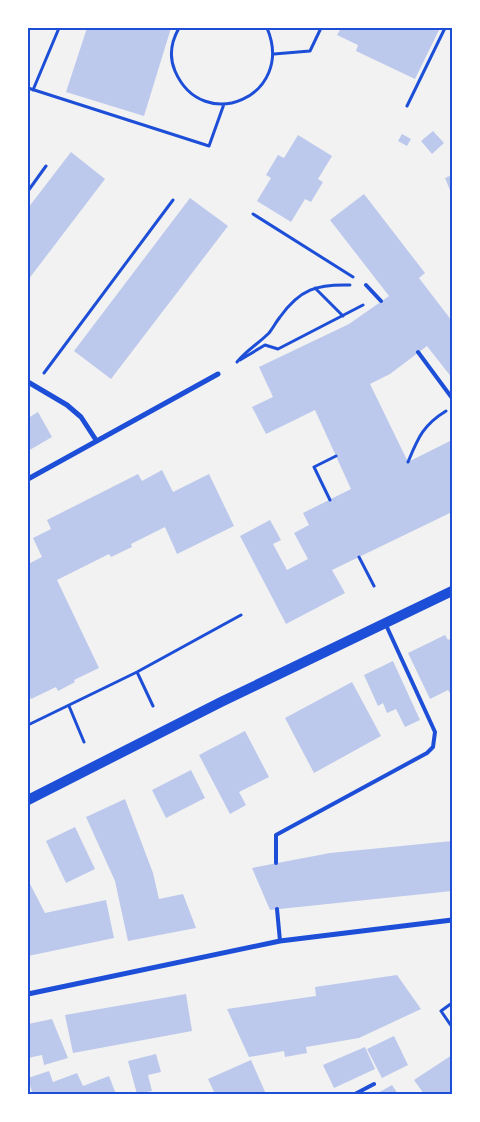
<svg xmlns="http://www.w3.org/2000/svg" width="480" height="1122" font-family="'Archivo Narrow',sans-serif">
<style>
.building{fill:#bdc9ec}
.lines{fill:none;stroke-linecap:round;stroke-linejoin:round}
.path{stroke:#1d4ed8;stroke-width:3}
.service{stroke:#1d4ed8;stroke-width:4}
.minor{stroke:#1d4ed8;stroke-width:5}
.secondary{stroke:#1d4ed8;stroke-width:10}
.neatline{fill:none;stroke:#1d4ed8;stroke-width:2}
</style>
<rect width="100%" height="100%" fill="#f2f2f2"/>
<!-- building -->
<path class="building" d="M87 28H171L144 116 66 92Z
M341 28H440L415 79 356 51 358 45 337 35Z
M433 131 444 143 432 154 421 141Z
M402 134 411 139 407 146 398 141Z
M298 135 332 156 318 179 323 182 311 202 305 199 291 222 257 201 271 178 266 175 278 155 284 158Z
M71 152 105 179 28 280V208Z
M452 175V195L445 178Z
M364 194 425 273 419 278 452 321V378L427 346 390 374 370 384 408 462 452 440V512L332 570 345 593 286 624 240 536 270 520 281 540 273 544 287 570 308 559 294 533 309 525 303 513 351 489 315 410 266 434 252 407 273 397 259 367 349 324 389 296 330 220Z
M190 198 228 226 111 379 74 351Z
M38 412 52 437 28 451V418Z
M162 470 173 492 209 474 234 526 177 554 165 527 131 544 132 547 111 557 109 554 57 580 99 668 74 680 75 682 58 691 56 687 31 699 28 693V564L42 557 33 538 51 529 47 520 138 474 142 481Z
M445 635 448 640 452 638V692L450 693 448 690 430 699 408 653Z
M393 661 420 720 405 727 396 709 387 713 383 703 378 706 364 675Z
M352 682 381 736 314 773 285 718Z
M245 731 269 777 239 792 246 805 230 814 199 755Z
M191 770 205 798 166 818 152 790Z
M125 799 153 873 159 899 183 894 196 928 128 941 115 881 86 817Z
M75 827 95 869 66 883 46 841Z
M452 841V891L270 910 252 868 330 853Z
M28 880 45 913 106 900 114 938 28 956Z
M397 975 421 1009 359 1038 306 1047 307 1053 285 1057 284 1051 249 1057 227 1009 316 996 315 987Z
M186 994 192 1031 73 1053 65 1015Z
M52 1019 68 1058 44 1065 42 1055 28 1058V1024Z
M394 1036 408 1065 382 1078 367 1049Z
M365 1047 375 1069 334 1088 323 1065Z
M156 1054 161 1072 148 1075 152 1091 137 1094 128 1061Z
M452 1055V1094H424L414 1080Z
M251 1060 266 1094H215L208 1079Z
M49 1071 53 1082 77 1073 83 1086 109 1076 116 1094H28L32 1092 28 1078Z
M392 1085 398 1094H376Z"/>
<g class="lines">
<!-- path -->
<path class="path" d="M179 28C171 42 169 57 175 71 203 136 296 96 267 28
M274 54 310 51 321 28
M28 88 209 146 224 104
M33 90 59 28
M407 106 445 28
M28 191 46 166
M253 214 353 277
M315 288 343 316
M240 360 265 345 278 349 363 305
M237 362C246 351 259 343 269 333 273 328 276 322 280 317 300 289 317 284 350 285
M44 373 173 200
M408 462C418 438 423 425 446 411
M330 500 314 467 336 456
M359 557 374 586
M137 672 153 706
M69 706 84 742
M28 725 137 672 241 615
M452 1003 441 1011 452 1027"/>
<!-- service -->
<path class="service" d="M366 285 381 301
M418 352 452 398
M276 863V835L427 753 433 747 435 732 386 625
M277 909 280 941
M355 1094 374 1084"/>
<!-- minor -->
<path class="minor" d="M28 382 67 405 81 417 96 440
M28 479 218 374
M28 994 280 941 452 920"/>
<!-- secondary -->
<path class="secondary" d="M28 800 221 702 452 591"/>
</g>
<!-- border -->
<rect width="480" height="1122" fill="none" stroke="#ffffff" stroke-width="58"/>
<rect x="29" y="29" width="422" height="1064" class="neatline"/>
</svg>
